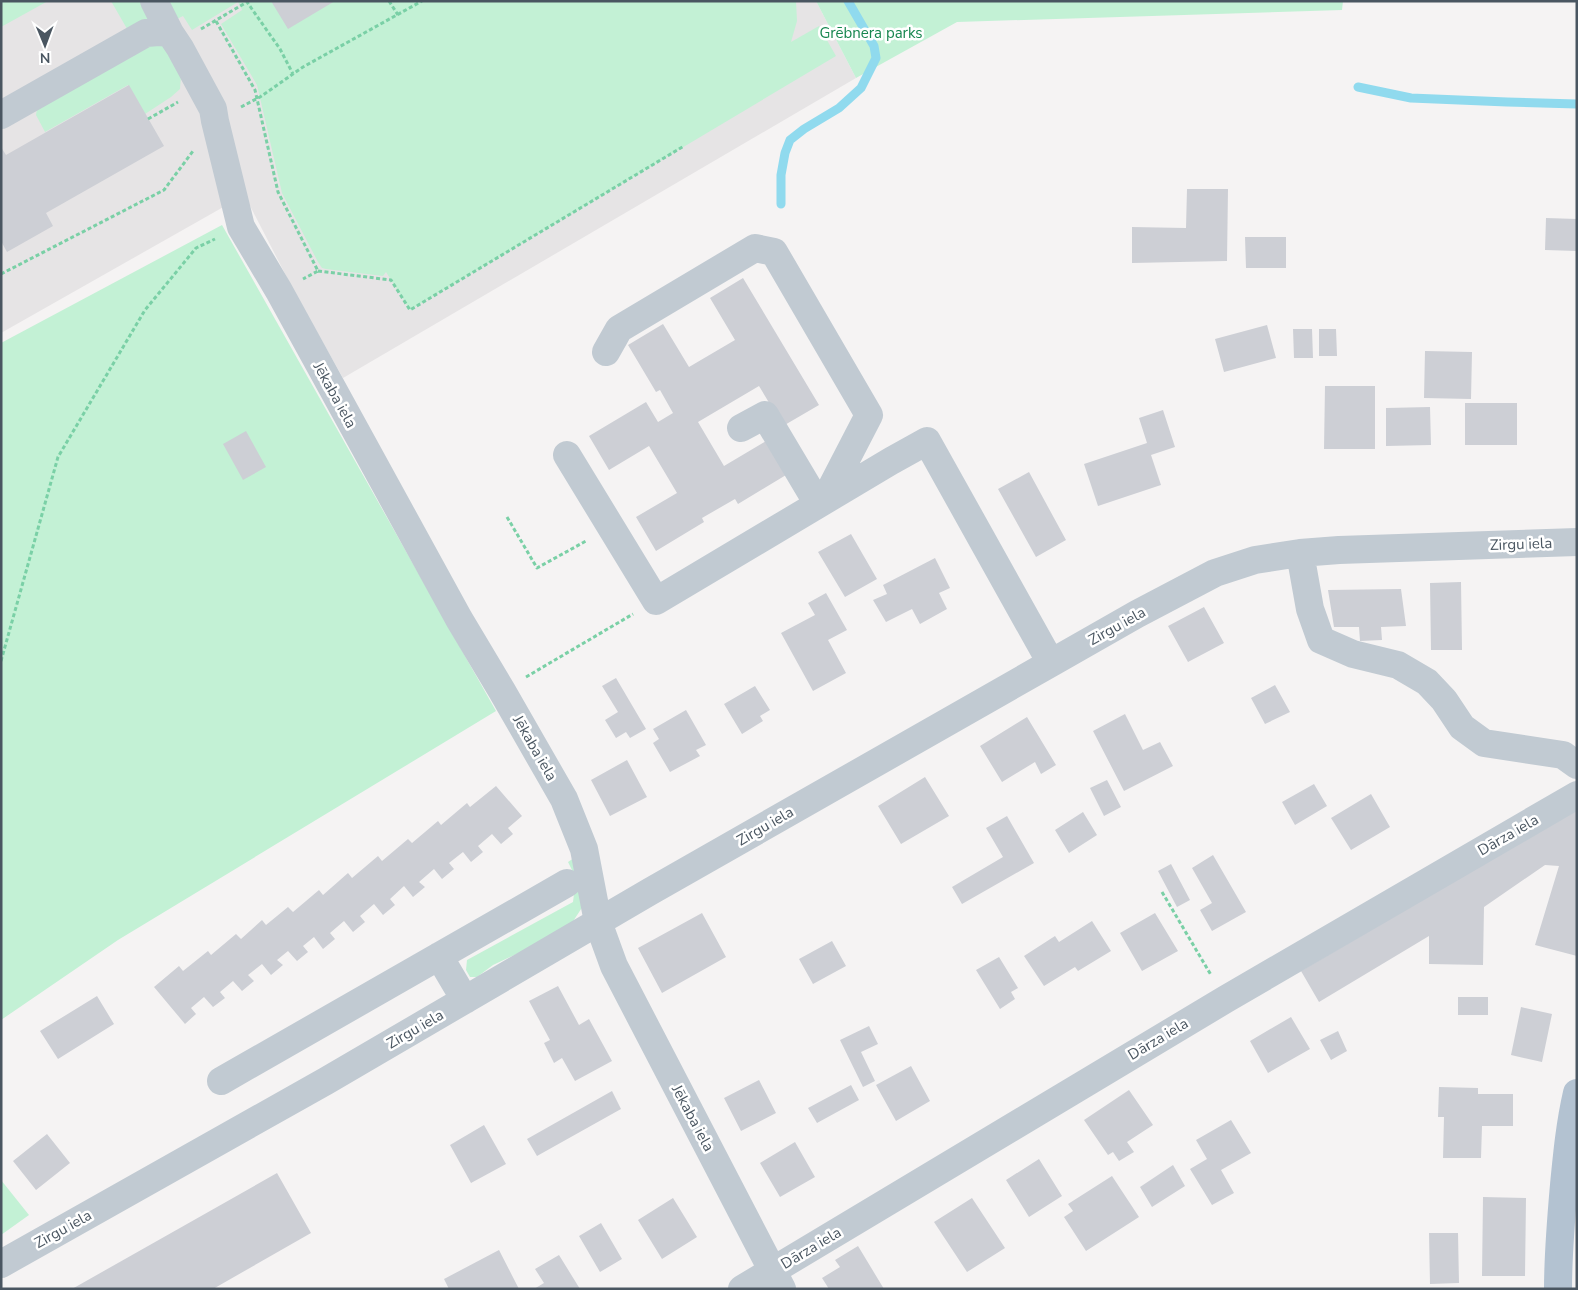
<svg xmlns="http://www.w3.org/2000/svg" width="1578" height="1290" font-family="'Nunito Sans',sans-serif">
<style>
.education{fill:#e6e4e5}
.green{fill:#c3f1d5}
.lines{fill:none;stroke-linecap:round;stroke-linejoin:round}
.stream{stroke:#90daee;stroke-width:9}
.building{fill:#cdcfd5}
.path{stroke:#7ad0a6;stroke-width:3;stroke-dasharray:4 2.5;stroke-linecap:butt}
.minor{stroke:#c1cad2;stroke-width:28}
.major{stroke:#b3c2d1;stroke-width:28}
.labels{text-anchor:middle;stroke-width:5;stroke-linejoin:round;paint-order:stroke}
.park-label{font-size:15px;fill:#17864f;stroke:#fff}
.street-label{font-size:15px;fill:#4a5661;stroke:#fff}
</style>
<rect width="100%" height="100%" fill="#f5f3f3"/>
<!-- education -->
<path class="education" d="M1 1H816L856 78 343 378 295 293 246 198 234 201 1 333Z"/>
<!-- green -->
<path class="green" d="M1 1H48L1 27Z
M111 1H146L151 18 130 34Z
M165 1H796L797 21 791 42 819 26 836 56 410 310 386 272 383 276 326 269 322 268 318 262 282 193 257 85 221 24 242 10 238 2 192 30 183 16 175 20Z
M816 1H1343L1342 10 957 22 856 78Z
M159 44 167 47 181 75 180 89 171 97 145 114 128 85 45 132 36 115 37 109 152 45Z
M222 225 496 711 118 940 1 1020V343Z
M577 856 583 906 572 923 540 943 493 965 477 977H470L466 970 467 960 573 902 576 878 568 862Z
M1 1180 29 1215 1 1235Z"/>
<g class="lines">
<!-- stream -->
<path class="stream" d="M1358 87 1411 98 1507 102 1577 104
M781 204V175L785 153 790 140 804 129 839 108 861 88 876 58 874 46 848 1"/>
</g>
<!-- building -->
<path class="building" d="M271 1H335L288 29Z
M129 85 164 146 46 213 53 226 7 252 1 241V147L6 155Z
M1187 189H1228L1227 261 1132 263V227L1186 228Z
M1546 218 1577 219V251L1545 250Z
M1245 237H1286V268H1246Z
M743 278 819 405 783 426 759 386 698 422 724 466 766 441 786 475 738 504 735 499 702 518 704 522 656 551 636 517 677 493 649 446 609 470 589 436 646 402 658 422 673 413 660 390 656 392 628 345 663 324 689 367 735 340 710 298Z
M1267 325 1276 358 1224 372 1215 339Z
M1293 329H1312L1313 358H1294Z
M1319 329H1336L1337 356H1319Z
M1425 351 1472 352 1471 399 1424 398Z
M1325 386H1375V449H1324Z
M1465 403H1517V445H1465Z
M1430 407 1431 445 1386 446V408Z
M1163 410 1175 447 1151 455 1161 485 1098 506 1084 464 1147 443 1139 418Z
M246 431 266 467 243 480 223 444Z
M1029 472 1066 540 1036 557 998 489Z
M851 534 877 579 845 597 818 552Z
M935 558 950 588 939 593 947 609 920 624 912 609 886 622 873 600 887 594 883 585Z
M1461 582 1462 650H1431L1430 583Z
M1401 589 1406 626 1381 627 1382 640 1360 641 1359 627H1334L1328 590Z
M826 593 847 630 828 640 846 673 813 691 781 633 815 615 808 603Z
M1204 607 1224 643 1188 662 1168 626Z
M616 678 646 729 630 738 626 732 616 738 605 720 618 712 602 686Z
M1275 685 1290 712 1265 724 1251 698Z
M755 686 770 710 760 716 763 721 742 734 724 704Z
M686 710 706 745 696 750 700 756 670 772 653 743 659 739 653 729Z
M1125 714 1143 750 1160 742 1173 766 1124 791 1093 731Z
M1027 717 1056 765 1041 774 1035 762 1002 782 980 746Z
M627 760 647 797 610 816 591 780Z
M925 777 949 816 901 844 878 806Z
M1107 780 1121 807 1104 816 1090 788Z
M1314 784 1327 806 1295 825 1282 802Z
M496 786 522 816 508 828 513 834 501 844 492 834 478 846 483 852 471 862 463 852 449 863 454 869 442 879 434 869 419 882 425 887 413 897 404 886 390 899 395 905 383 915 374 904 360 916 365 922 353 932 344 921 330 933 335 939 323 949 314 937 303 946 308 952 297 961 288 951 277 960 283 965 271 975 262 964 248 975 254 981 242 991 233 981 220 992 225 998 213 1007 204 997 191 1008 196 1014 185 1024 154 987 179 966 183 971 208 951 211 955 236 934 241 939 262 920 266 925 288 907 293 912 319 890 323 895 348 873 352 878 378 856 382 861 408 839 412 843 438 821 441 825 467 803 470 807Z
M1371 794 1390 827 1351 850 1331 818Z
M1577 809V956L1535 945 1559 866 1545 865 1484 907 1483 965 1429 964V936L1319 1002 1301 971Z
M1083 812 1097 835 1069 853 1055 830Z
M1007 816 1034 863 962 904 952 887 1003 857 986 828Z
M1213 855 1246 912 1212 931 1200 910 1212 903 1192 868Z
M1171 864 1190 900 1177 907 1158 871Z
M702 913 726 957 662 993 638 948Z
M1155 913 1178 951 1142 971 1120 933Z
M1092 921 1111 951 1078 971 1075 967 1044 986 1024 956 1055 936 1059 942Z
M832 941 846 966 813 984 799 959Z
M999 957 1018 988 1011 992 1015 999 1000 1009 976 970Z
M558 986 579 1025 589 1019 612 1061 575 1081 562 1058 554 1063 544 1043 550 1040 529 1001Z
M97 996 114 1024 58 1059 40 1031Z
M1458 997H1488V1015H1458Z
M1521 1007 1552 1014 1542 1062 1511 1055Z
M1291 1017 1310 1049 1268 1073 1250 1041Z
M869 1026 878 1044 861 1052 875 1081 863 1087 840 1040Z
M1338 1031 1347 1051 1331 1060 1320 1040Z
M911 1066 930 1101 896 1121 876 1085Z
M759 1080 776 1113 741 1131 724 1098Z
M851 1085 859 1100 817 1123 808 1108Z
M1439 1087 1478 1088V1094H1513V1126H1482L1481 1158H1443L1444 1117H1438Z
M1129 1090 1153 1125 1127 1142 1134 1152 1119 1161 1113 1152 1108 1155 1084 1120Z
M612 1091 621 1109 537 1156 527 1139Z
M1231 1120 1251 1153 1221 1170 1234 1193 1212 1205 1190 1169 1207 1159 1196 1140Z
M484 1125 506 1164 471 1183 450 1145Z
M47 1134 70 1163 36 1190 13 1161Z
M795 1142 815 1177 780 1197 760 1163Z
M1039 1159 1062 1196 1029 1217 1006 1180Z
M1173 1165 1185 1186 1152 1207 1140 1187Z
M277 1173 311 1233 213 1289H72Z
M1112 1176 1139 1217 1086 1251 1064 1217 1073 1211 1068 1204Z
M1483 1197 1526 1198 1525 1276H1482Z
M673 1198 697 1237 662 1259 638 1220Z
M972 1198 1005 1248 967 1272 934 1222Z
M601 1223 622 1259 600 1272 579 1236Z
M1429 1233H1458L1459 1283 1430 1284Z
M858 1246 884 1289H829L822 1278 840 1267 835 1260Z
M499 1250 519 1289H449L444 1279Z
M559 1255 580 1289H534L544 1283 535 1269Z"/>
<g class="lines">
<!-- path -->
<path class="path" d="M389 1 398 15
M216 21 255 90 278 192 318 271 303 279
M201 29 247 2 280 49 293 74
M241 107 260 97 303 67 422 1
M148 119 178 102
M318 271 391 280 410 310 684 146
M1 274 164 190 193 151
M507 517 537 568 586 541
M1 661 58 457 145 310 196 248 215 239
M526 677 633 614
M1162 892 1211 975"/>
<!-- minor -->
<path class="minor" d="M154 1 170 33
M1 115 146 33 159 32 170 33 180 48 213 109 215 121 241 227 279 291 459 619 502 691 564 799 584 849 598 922 614 966 782 1289
M606 352 619 329 755 248 774 252 869 415 825 500
M741 428 765 415 818 504
M567 455 656 601 891 461 927 441 1051 663
M1300 553 1310 609 1321 640 1353 654 1398 665 1427 682 1444 700 1462 727 1484 743 1563 755 1577 765
M439 956 465 1000
M221 1081 567 883
M1 1264 326 1081 651 891 1051 663 1137 614 1215 573 1255 560 1300 553 1339 550 1577 542
M742 1289 1226 999 1577 795"/>
<!-- major -->
<path class="major" d="M1558 1289C1558 1254 1561 1219 1564 1185 1567 1154 1570 1123 1577 1093"/>
</g>
<g class="labels">
<!-- park labels -->
<g class="park-label">
<text x="871" y="38">Grēbnera parks</text>
</g>
<!-- street labels -->
<g class="street-label">
<text transform="translate(335 395) rotate(61)" y="5">Jēkaba iela</text>
<text transform="translate(1521 544) rotate(-2)" y="5">Zirgu iela</text>
<text transform="translate(1117 626) rotate(-29)" y="5">Zirgu iela</text>
<text transform="translate(535 748) rotate(60)" y="5">Jēkaba iela</text>
<text transform="translate(765 826) rotate(-30)" y="5">Zirgu iela</text>
<text transform="translate(1508 835) rotate(-30)" y="5">Dārza iela</text>
<text transform="translate(415 1029) rotate(-30)" y="5">Zirgu iela</text>
<text transform="translate(1158 1039) rotate(-31)" y="5">Dārza iela</text>
<text transform="translate(693 1118) rotate(62)" y="5">Jēkaba iela</text>
<text transform="translate(63 1229) rotate(-29)" y="5">Zirgu iela</text>
<text transform="translate(811 1248) rotate(-31)" y="5">Dārza iela</text>
</g>
</g>
<!-- border -->
<rect width="1578" height="1290" fill="none" stroke="#4a5661" stroke-width="5"/>
<!-- north arrow -->
<g transform="translate(45 45) rotate(179)" stroke="#ffffff" stroke-width="4" paint-order="stroke">
<path d="M0-4L9 19L0 12L-9 19Z" fill="#4a5661"/>
<text y="-8" font-size="14" font-weight="bold" text-anchor="middle" fill="#4a5661">N</text>
</g>
</svg>
